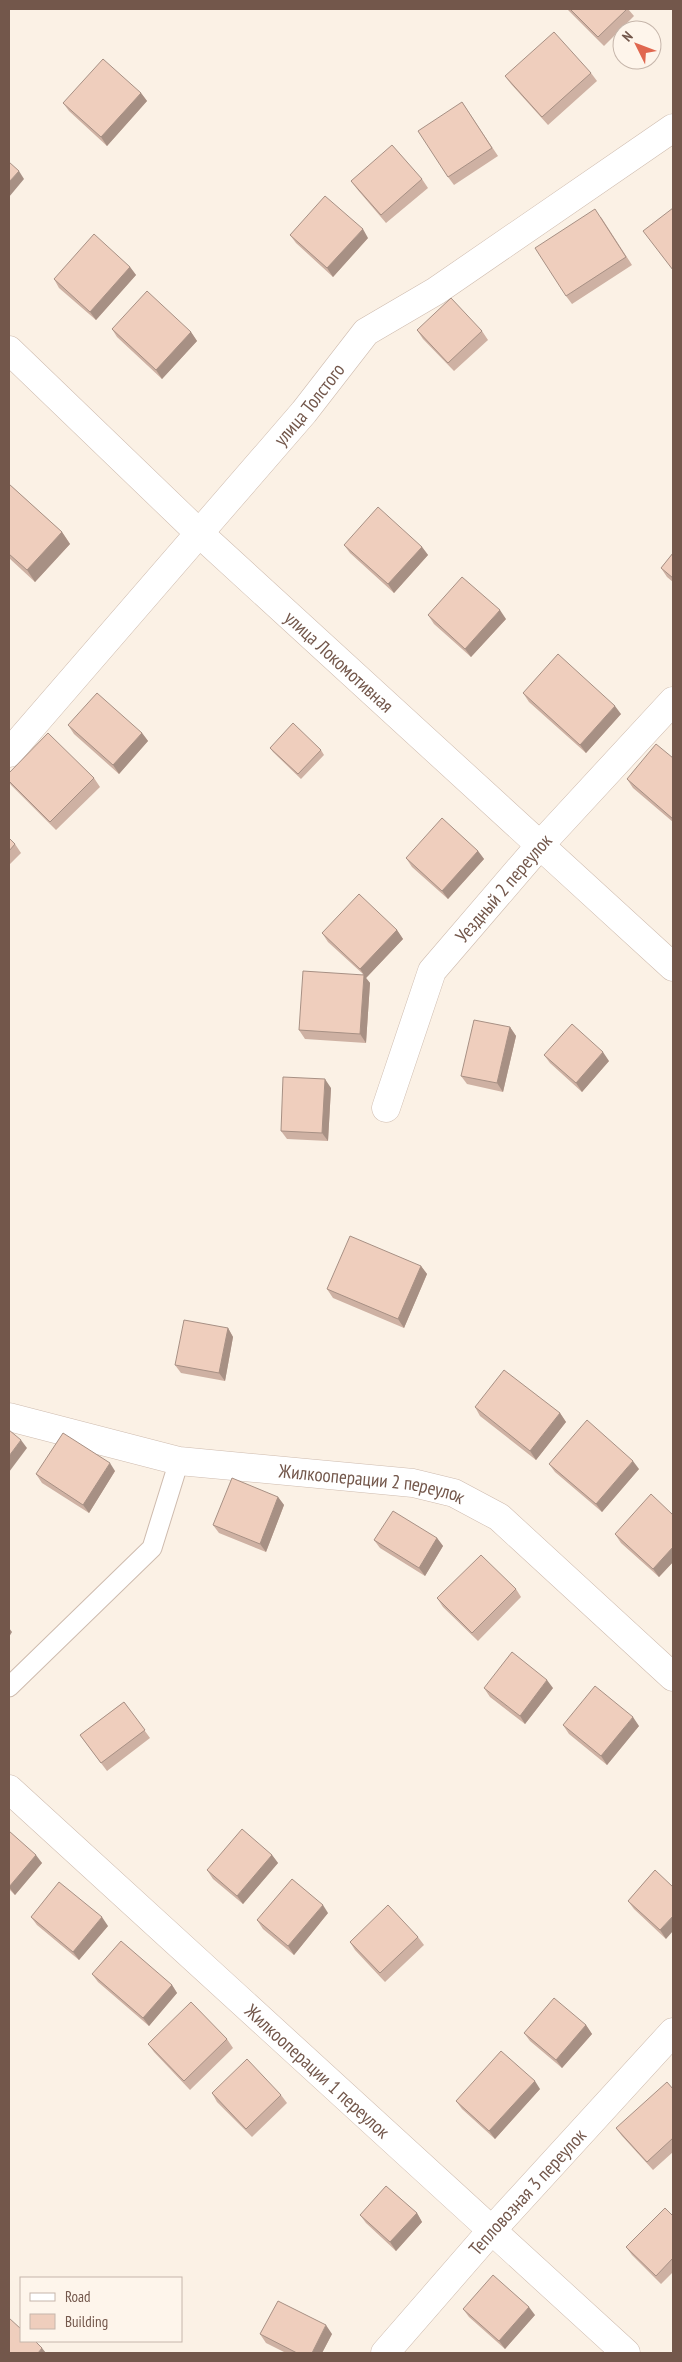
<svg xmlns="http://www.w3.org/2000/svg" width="682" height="2362" font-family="'PT Sans Narrow',sans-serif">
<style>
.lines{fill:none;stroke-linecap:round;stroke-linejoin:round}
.service-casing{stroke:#cebbae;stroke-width:21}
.minor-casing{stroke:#cebbae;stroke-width:29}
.service{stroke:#fff;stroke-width:19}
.minor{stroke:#fff;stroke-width:28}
.wall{fill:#ceb1a3}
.shaded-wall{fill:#a79084}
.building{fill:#efcebd;stroke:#a79084}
.labels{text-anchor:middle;stroke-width:5;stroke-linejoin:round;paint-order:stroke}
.street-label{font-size:19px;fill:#73574b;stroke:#fef5eb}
</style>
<rect width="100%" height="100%" fill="#fbf1e5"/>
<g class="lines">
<defs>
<path id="service" d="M9 1687 152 1548 179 1461"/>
<g id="minor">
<path id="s1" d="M9 350 199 533 673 967"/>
<path id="s2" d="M9 753 304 412 366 332 436 291 673 128"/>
<path id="s3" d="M386 1108 432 971 541 844 673 701"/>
<path id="s4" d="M9 1417 179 1461 413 1483 454 1493 499 1517 673 1677"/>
<path id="s5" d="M9 1789 626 2353"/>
<path id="s6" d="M385 2353 491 2231 673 2032"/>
</g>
</defs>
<!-- service casing -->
<use href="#service" class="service-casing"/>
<!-- minor casing -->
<use href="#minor" class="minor-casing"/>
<!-- service -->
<use href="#service" class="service"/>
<!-- minor -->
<use href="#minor" class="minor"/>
</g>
<!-- wall -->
<path class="wall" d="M567 9H628L634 16 604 46Z
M591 73 597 81 548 125 511 84 505 76Z
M141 93 147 101 107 146 69 111 63 103Z
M462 102 498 156 454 185 448 177Z
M422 179 428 188 386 223 357 189 351 181Z
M601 217 632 265 572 304 566 296Z
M290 235 368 238 333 277 296 243Z
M130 267 136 275 96 320 59 288 54 279Z
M112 329 191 332 197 341 162 379 117 337Z
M417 330 482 331 488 340 454 371 423 339Z
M9 484 62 532 70 544 35 582 9 558Z
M344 545 422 547 428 555 394 593 350 553Z
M673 553V582L667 577 661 568Z
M428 615 506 619 471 657 434 624Z
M523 693 621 714 586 753 529 702Z
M68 725 142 733 148 741 119 774 74 734Z
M270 748 321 750 324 755 301 779 273 752Z
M673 758V822L633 788 627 779Z
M9 773 94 778 100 787 56 830 11 785 9 782Z
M9 838 15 844 21 853 9 865Z
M478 851 484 859 448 899 412 867 406 858Z
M397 930 403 939 366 978 370 983 366 1043 305 1039 299 1030 363 974 328 942 322 933Z
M510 1027 516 1036 503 1092 467 1084 461 1076Z
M544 1055 609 1061 582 1092 550 1063Z
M331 1088 328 1141 287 1139 281 1131Z
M421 1266 427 1274 404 1328 333 1298 327 1289Z
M228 1328 233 1337 225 1381 181 1373 175 1365Z
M475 1407 560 1413 566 1422 536 1460 480 1416Z
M549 1464 639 1469 602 1512 555 1472Z
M115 1471 89 1513 42 1483 36 1474Z
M278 1497 284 1505 266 1552 219 1533 213 1525Z
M673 1515V1562L659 1577 621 1543 615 1534Z
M437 1538 443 1546 425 1576 380 1548 374 1540Z
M516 1589 521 1597 478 1641 443 1607 437 1598Z
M484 1688H553L525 1724 490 1697Z
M124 1702 150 1738 107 1771 80 1735Z
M563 1725 639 1726 607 1765 569 1734Z
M9 1831 42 1863 15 1895 9 1889Z
M272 1855 278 1863 243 1904 213 1879 207 1870Z
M655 1870 666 1939 634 1909 628 1901Z
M328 1913 294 1955 263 1929 257 1920Z
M31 1917 108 1926 79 1960 37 1925Z
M418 1937 424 1945 385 1982 355 1950 350 1942Z
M92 1974 172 1985 177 1993 149 2026 98 1982Z
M586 2025 592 2034 562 2068 530 2041 524 2033Z
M227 2039 233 2048 190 2090 154 2052 148 2044Z
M540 2089 495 2139 462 2109 456 2101Z
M673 2089V2152L653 2170 622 2136 616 2128Z
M212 2093 281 2095 287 2103 252 2137 217 2102Z
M417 2213 422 2222 396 2251 366 2223 360 2215Z
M673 2216V2272L661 2284 632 2255 626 2247Z
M463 2309 535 2315 505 2349 469 2317Z
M260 2334H332L322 2353H286L266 2343Z"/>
<!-- shaded-wall -->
<path class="shaded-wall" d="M141 93 147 101 107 146 101 137Z
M19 171 24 179 9 197V182Z
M363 229 368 238 333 277 327 268Z
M130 267 136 275 96 320 90 312Z
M191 332 197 341 162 379 156 370Z
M62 532 70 544 35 582 27 570Z
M422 547 428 555 394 593 388 584Z
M500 610 506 619 471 657 465 649Z
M615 706 621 714 586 753 580 745Z
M142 733 148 741 119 774 113 765Z
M478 851 484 859 448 899 442 891Z
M397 930 403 939 366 978 370 983 366 1043 360 1034 364 975 360 969Z
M510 1027 516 1036 503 1092 497 1083Z
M603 1052 609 1061 582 1092 576 1083Z
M325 1079 331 1088 328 1141 322 1133Z
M421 1266 427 1274 404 1328 398 1319Z
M228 1328 233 1337 225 1381 219 1373Z
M560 1413 566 1422 536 1460 530 1451Z
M21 1440 27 1448 9 1472V1456Z
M633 1461 639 1469 602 1512 596 1504Z
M110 1463 115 1471 89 1513 83 1505Z
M278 1497 284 1505 266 1552 260 1544Z
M437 1538 443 1546 425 1576 419 1568Z
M673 1547V1562L659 1577 653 1569Z
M9 1628 12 1632 9 1637Z
M547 1680 553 1688 525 1724 520 1716Z
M633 1717 639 1726 607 1765 601 1756Z
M36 1855 42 1863 15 1895 9 1887Z
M272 1855 278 1863 243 1904 237 1896Z
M323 1905 328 1913 294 1955 288 1946Z
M673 1916V1931L666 1939 660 1930Z
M102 1917 108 1926 79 1960 73 1952Z
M172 1985 177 1993 149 2026 143 2018Z
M586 2025 592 2034 562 2068 556 2060Z
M535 2081 540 2089 495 2139 489 2131Z
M417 2213 422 2222 396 2251 390 2242Z
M529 2307 535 2315 505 2349 499 2341Z
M326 2325 332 2334 322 2353H312Z
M42 2348 46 2353H38Z"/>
<!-- building -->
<path class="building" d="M570 9H627L598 37Z
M554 32 591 73 542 117 505 76Z
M103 59 141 93 101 137 63 103Z
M462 102 492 148 448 177 418 131Z
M392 145 422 179 381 215 351 181Z
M9 162 19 171 9 182Z
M325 196 363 229 327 268 290 235Z
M673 208V270L643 231Z
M595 209 626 257 566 296 535 248Z
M94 234 130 267 90 312 54 279Z
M147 291 191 332 156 370 112 329Z
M451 298 482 331 448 363 417 330Z
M9 484 62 532 27 570 9 554Z
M378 507 422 547 388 584 344 545Z
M673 553V578L661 568Z
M462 577 500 610 465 649 428 615Z
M558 654 615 706 580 745 523 693Z
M97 693 142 733 113 765 68 725Z
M293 723 321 750 298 774 270 748Z
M48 733 94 778 50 822 9 781V773Z
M656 744 673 758V819L627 779Z
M442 818 478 851 442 891 406 858Z
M9 838 15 844 9 851Z
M359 894 397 930 360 969 322 933Z
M303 971 364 975 360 1034 299 1030Z
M474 1020 510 1027 497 1083 461 1076Z
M572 1024 603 1052 576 1083 544 1055Z
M283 1077 325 1079 322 1133 281 1131Z
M350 1236 421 1266 398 1319 327 1289Z
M184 1320 228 1328 219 1373 175 1365Z
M504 1370 560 1413 530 1451 475 1407Z
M587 1420 633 1461 596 1504 549 1464Z
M9 1430 21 1440 9 1456Z
M63 1433 110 1463 83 1505 36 1474Z
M232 1478 278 1497 260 1544 213 1525Z
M651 1494 673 1515V1547L653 1569 615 1534Z
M393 1511 437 1538 419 1568 374 1540Z
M481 1555 516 1589 472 1633 437 1598Z
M512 1652 547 1680 520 1716 484 1688Z
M595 1686 633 1717 601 1756 563 1725Z
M124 1702 145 1730 101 1763 80 1735Z
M242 1829 272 1855 237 1896 207 1870Z
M9 1831 36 1855 9 1887Z
M655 1870 673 1887V1916L660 1930 628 1901Z
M292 1879 323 1905 288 1946 257 1920Z
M59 1882 102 1917 73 1952 31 1917Z
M388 1905 418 1937 380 1973 350 1942Z
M121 1941 172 1985 143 2018 92 1974Z
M554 1998 586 2025 556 2060 524 2033Z
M191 2002 227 2039 184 2081 148 2044Z
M501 2051 535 2081 489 2131 456 2101Z
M247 2059 281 2095 246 2129 212 2093Z
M667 2082 673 2089V2138L647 2162 616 2128Z
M386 2186 417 2213 390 2242 360 2215Z
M665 2208 673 2216V2258L656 2276 626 2247Z
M493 2275 529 2307 499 2341 463 2309Z
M278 2301 326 2325 312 2353H297L260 2334Z
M9 2318 21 2329V2341H35L42 2348 38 2353H9Z"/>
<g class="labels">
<!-- street labels -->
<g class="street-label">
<text dy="7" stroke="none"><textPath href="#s2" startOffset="460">улица Толстого</textPath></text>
<text dy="7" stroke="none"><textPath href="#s1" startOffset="454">улица Локомотивная</textPath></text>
<text dy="7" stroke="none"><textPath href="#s3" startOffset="254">Уездный 2 переулок</textPath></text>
<text dy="7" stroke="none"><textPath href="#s4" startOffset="370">Жилкооперации 2 переулок</textPath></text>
<text dy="7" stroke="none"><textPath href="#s5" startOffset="418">Жилкооперации 1 переулок</textPath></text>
<text dy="7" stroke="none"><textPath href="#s6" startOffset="215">Тепловозная 3 переулок</textPath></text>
</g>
</g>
<!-- border -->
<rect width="682" height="2362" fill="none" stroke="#73574b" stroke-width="20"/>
<!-- legend -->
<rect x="20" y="2277" width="162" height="65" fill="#fef5eb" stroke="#c6b6ab"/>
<rect x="30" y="2293" width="25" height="8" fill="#ffffff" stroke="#c6b6ab"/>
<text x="65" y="2302" font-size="15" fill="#73574b">Road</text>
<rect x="30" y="2314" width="25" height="15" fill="#efcebd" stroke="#c6b6ab"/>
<text x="65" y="2327" font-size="15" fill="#73574b">Building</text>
<!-- north arrow -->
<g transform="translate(637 45) rotate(312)"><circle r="24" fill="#fef5eb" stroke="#c6b6ab"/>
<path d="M0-4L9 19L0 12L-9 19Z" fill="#e0674f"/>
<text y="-8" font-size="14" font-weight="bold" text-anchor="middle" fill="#73574b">N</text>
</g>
</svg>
